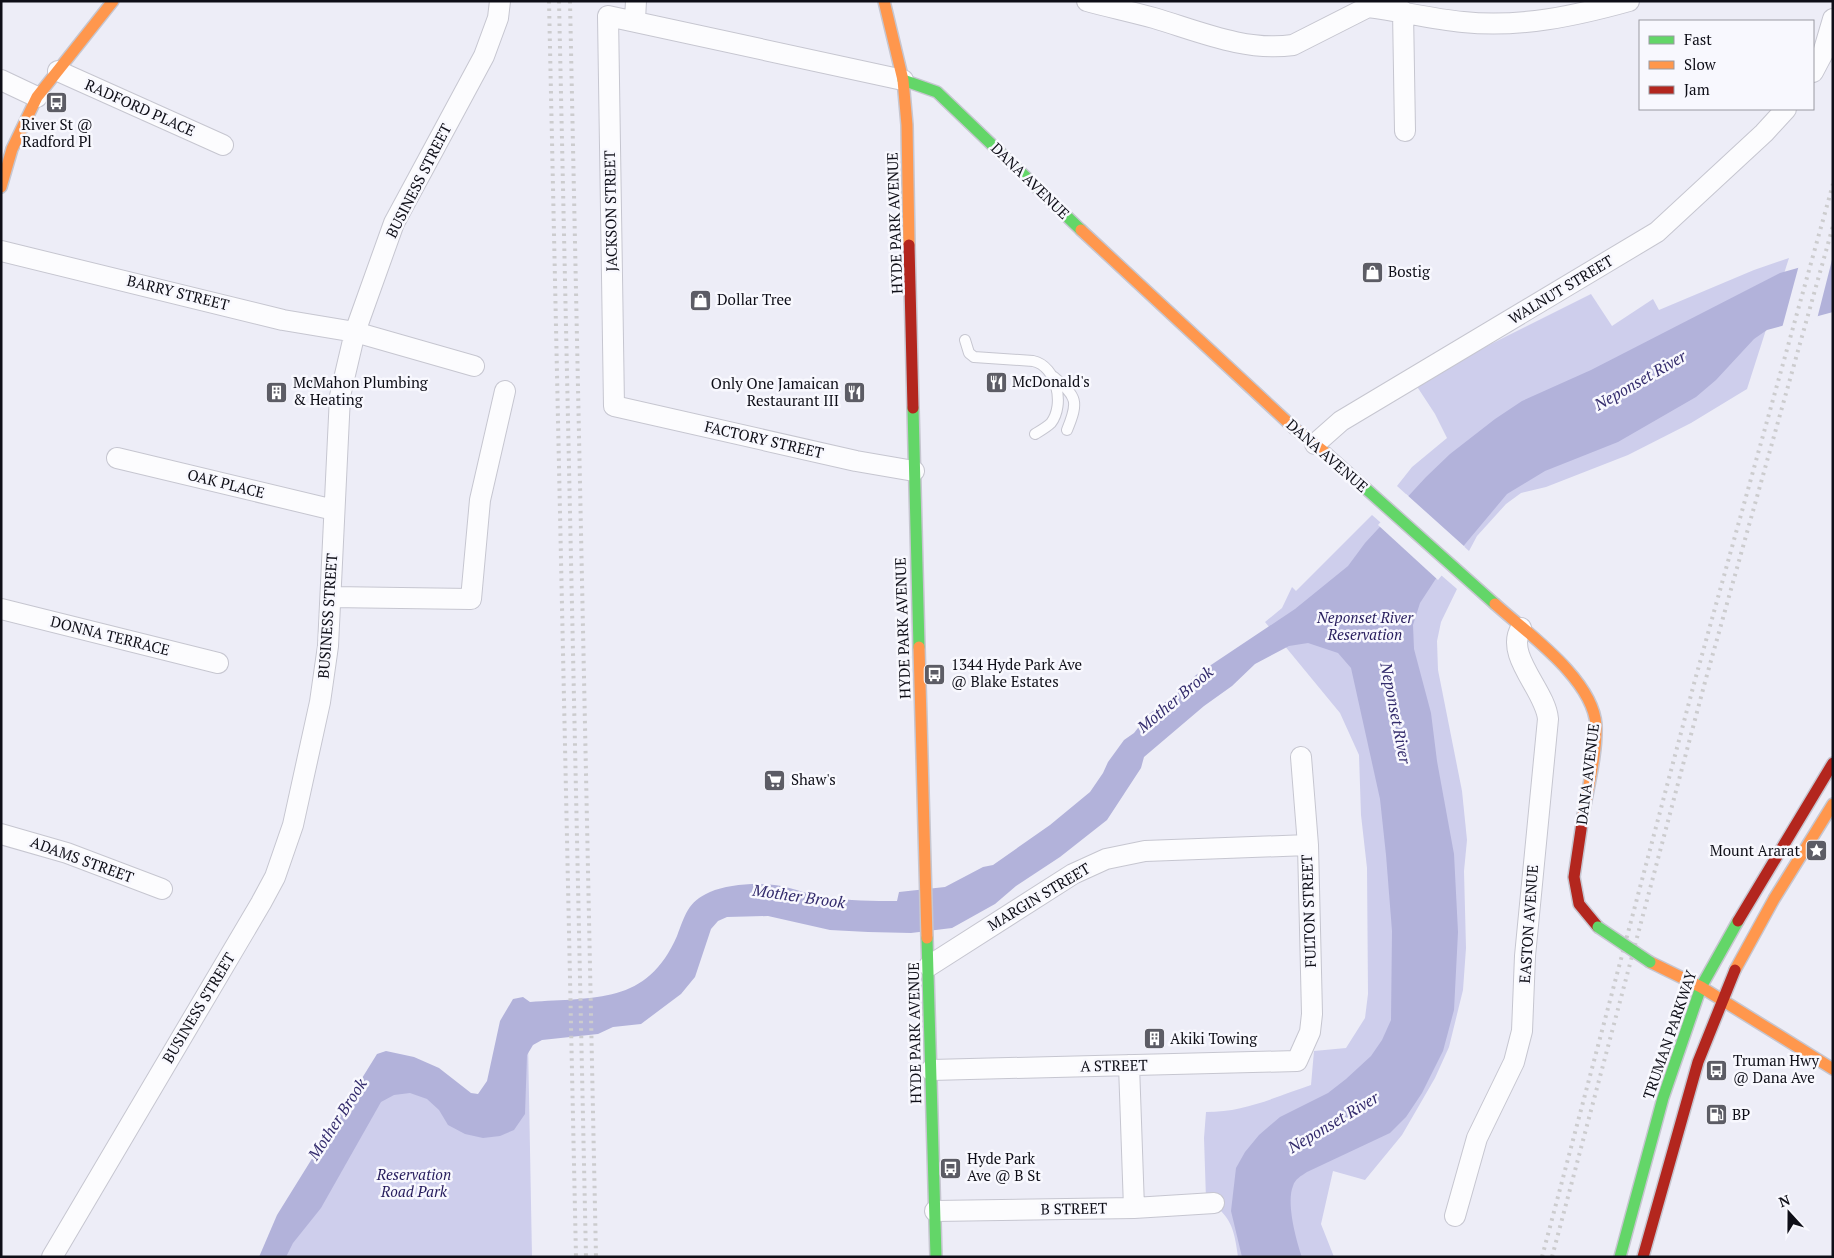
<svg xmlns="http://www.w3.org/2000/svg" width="1834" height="1258" font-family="'PT Serif',serif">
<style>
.green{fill:#ceceec}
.water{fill:#b2b2da}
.pier{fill:#ededf7}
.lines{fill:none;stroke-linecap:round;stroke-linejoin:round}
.lane-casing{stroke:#c6c6d0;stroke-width:12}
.street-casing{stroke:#c6c6d0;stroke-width:22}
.fast-casing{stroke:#c6c6d0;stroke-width:14}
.slow-casing{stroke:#c6c6d0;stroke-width:14}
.jam-casing{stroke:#c6c6d0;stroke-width:14}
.lane{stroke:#fcfcfe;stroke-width:10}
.street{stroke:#fcfcfe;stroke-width:20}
.fast{stroke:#63d668;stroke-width:11}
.slow{stroke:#ff974d;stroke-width:11}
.jam{stroke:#b3261e;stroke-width:11}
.rail{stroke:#ccccce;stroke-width:4;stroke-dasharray:2.5 5;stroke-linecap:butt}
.fast-bridge-casing{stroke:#c6c6d0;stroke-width:14;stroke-linecap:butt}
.fast-bridge{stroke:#63d668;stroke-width:11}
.labels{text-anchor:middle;stroke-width:5;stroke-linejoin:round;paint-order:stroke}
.street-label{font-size:15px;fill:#0e0e17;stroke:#f8f8fe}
.poi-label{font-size:15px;fill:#0e0e17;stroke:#f8f8fe;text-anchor:start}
.park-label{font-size:15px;font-style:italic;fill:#271d5d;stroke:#f8f8fe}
.water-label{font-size:16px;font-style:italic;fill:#332b6c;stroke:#f8f8fe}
</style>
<rect width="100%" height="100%" fill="#ededf7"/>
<!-- green -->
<path class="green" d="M1789 258 1747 389 1691 423 1628 455 1546 487 1521 493 1506 504 1477 536 1469 551 1397 486 1412 467 1447 438 1435 414 1416 385 1447 366 1591 294 1612 326 1653 299 1659 310 1754 270Z
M1372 515 1457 589 1441 622 1437 641 1438 670 1462 791 1467 840 1464 871 1466 948 1463 990 1449 1047 1435 1078 1402 1135 1365 1180 1333 1171 1321 1224 1334 1257H1238C1234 1227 1231 1216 1206 1199L1204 1138 1206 1112C1245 1112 1275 1097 1311 1085L1314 1051 1346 1048 1365 1018 1368 994 1367 868 1361 815 1359 755 1340 713 1265 622 1282 608 1292 587 1296 591Z
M528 1042 532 1257H281L377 1100 397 1087 420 1088 453 1123Z"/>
<!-- water -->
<path class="water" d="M1833 258V312L1767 330 1754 339 1716 380 1696 397 1618 442 1545 471 1507 494 1435 580 1420 603 1413 625 1414 649 1431 713 1437 761 1454 854 1458 932 1454 1010 1443 1051 1422 1093 1406 1117 1390 1133 1307 1172C1301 1176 1295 1179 1293 1186 1286 1202 1296 1240 1302 1257H1242L1231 1211 1236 1168 1245 1152 1259 1135 1280 1117 1328 1093 1346 1079 1371 1056 1382 1040 1391 1020 1392 931 1386 855 1380 799 1355 686 1351 668 1338 653 1308 643 1289 646 1255 664 1232 686 1204 706 1144 757 1141 768 1107 820 1060 857 1016 886 995 904 952 928 911 933 868 932 830 930 768 916 727 917 718 921 711 929 695 977 681 994 641 1024 613 1027 598 1034 542 1040 533 1045 527 1055 525 1114 514 1130 500 1136 483 1138 465 1134 448 1125 439 1110 427 1099 410 1093 394 1095 381 1102 321 1208 293 1243 286 1257H259L277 1215 377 1054 386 1051 414 1057 439 1068 471 1093 478 1094 487 1081 500 1021 513 999 523 997 530 1002C595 997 647 1005 677 936 685 916 687 902 710 892 729 884 760 882 781 886 796 889 810 895 825 897 849 901 873 901 897 901L899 892 945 887 983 867 993 865 1050 825 1090 792 1103 773 1108 762 1124 740 1134 733 1149 714 1179 692 1196 675 1295 609 1348 566 1365 543 1426 477 1450 454 1495 419 1522 401 1591 370 1780 273Z"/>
<!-- pier -->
<path class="pier" d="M1833 256 1817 319 1782 328 1799 265Z
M1406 494 1465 547 1438 580 1378 525Z"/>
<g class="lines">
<defs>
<path id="lane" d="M965 340 969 353 974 357 1033 361C1057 366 1065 405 1051 423 1047 427 1040 431 1035 434
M1054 377C1077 397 1079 401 1067 430"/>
<path id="street" d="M1087 1C1109 7 1132 12 1154 18 1198 31 1246 52 1293 45L1368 7
M1368 7C1400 11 1431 19 1463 22 1520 28 1575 16 1629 1
M1403 11 1405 131
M635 20 636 1
M58 71 223 145
M1813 72 1823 53 1833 19
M1 80 37 97
M903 80 608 16 614 406 856 461 914 471
M1 251 283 320 355 332 474 366
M1315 444 1341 421 1657 232 1764 133 1786 109
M117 458 334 510
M331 597 471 599 480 500 505 391
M1 609 218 663
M1 834 67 853 162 889
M929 966 1073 874 1106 859 1145 851 1308 845
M1129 1065 1134 1208
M931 1070 1297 1061 1310 1032 1312 1014 1308 845 1301 757
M935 1211 1134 1208 1214 1203
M1455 1216 1477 1138 1514 1062 1522 1031 1525 956 1548 719C1546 691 1504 655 1521 628
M52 1257 261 903 275 877 293 825 320 702 328 646 340 396 355 332 394 223 484 56 498 18 500 1"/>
<path id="fast" d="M903 80 937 92 1081 230
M913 408 919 647
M1326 453 1495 604
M927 938 936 1257
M1620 1257 1663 1098 1701 987 1738 921"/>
<path id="slow" d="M884 1 903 80 907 125 909 245
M1 187 12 149 37 97 113 1
M1081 230 1295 429 1326 453
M1495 604C1527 633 1593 679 1596 725 1597 754 1588 787 1583 816
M919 647 927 938
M1650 962 1701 987 1833 1069
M1735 970 1774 899 1833 804"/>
<path id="jam" d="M909 245 913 408
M1583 816 1574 877 1579 904 1598 927
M1738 921 1833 763
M1643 1257 1698 1062 1735 970"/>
</defs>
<!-- lane casing -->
<use href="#lane" class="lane-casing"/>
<!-- street casing -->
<use href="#street" class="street-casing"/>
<!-- fast casing -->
<use href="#fast" class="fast-casing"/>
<!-- slow casing -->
<use href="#slow" class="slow-casing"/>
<!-- jam casing -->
<use href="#jam" class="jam-casing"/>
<!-- lane -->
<use href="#lane" class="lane"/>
<!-- street -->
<use href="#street" class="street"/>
<!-- fast -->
<use href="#fast" class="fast"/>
<!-- slow -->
<use href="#slow" class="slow"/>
<!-- jam -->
<use href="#jam" class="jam"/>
<!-- rail -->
<path class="rail" d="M549 1 576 1257
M559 1 586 1257
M570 1 596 1257
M1542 1257 1695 680 1833 184
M1552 1257 1705 682 1833 226"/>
<defs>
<path id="fast-bridge" d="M1598 927 1650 962"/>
</defs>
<!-- fast-bridge casing -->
<use href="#fast-bridge" class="fast-bridge-casing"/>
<!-- fast-bridge -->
<use href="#fast-bridge" class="fast-bridge"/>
</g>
<!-- icons -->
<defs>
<symbol id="bus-square" viewBox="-11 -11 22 22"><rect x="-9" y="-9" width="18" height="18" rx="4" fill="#5c5c65" stroke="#f8f8fe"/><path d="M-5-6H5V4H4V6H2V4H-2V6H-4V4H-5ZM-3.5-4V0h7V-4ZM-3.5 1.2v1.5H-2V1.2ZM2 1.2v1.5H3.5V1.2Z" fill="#fff"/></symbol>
<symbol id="shop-square" viewBox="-11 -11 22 22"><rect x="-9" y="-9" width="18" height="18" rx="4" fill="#5c5c65" stroke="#f8f8fe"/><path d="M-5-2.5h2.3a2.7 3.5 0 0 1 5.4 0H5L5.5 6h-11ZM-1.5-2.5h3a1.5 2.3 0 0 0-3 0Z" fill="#fff"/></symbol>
<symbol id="restaurant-square" viewBox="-11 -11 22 22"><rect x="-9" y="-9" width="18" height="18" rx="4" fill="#5c5c65" stroke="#f8f8fe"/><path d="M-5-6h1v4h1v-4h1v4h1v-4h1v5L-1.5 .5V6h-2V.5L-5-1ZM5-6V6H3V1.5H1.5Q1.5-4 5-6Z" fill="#fff"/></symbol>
<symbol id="building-square" viewBox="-11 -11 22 22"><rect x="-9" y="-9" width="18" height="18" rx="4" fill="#5c5c65" stroke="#f8f8fe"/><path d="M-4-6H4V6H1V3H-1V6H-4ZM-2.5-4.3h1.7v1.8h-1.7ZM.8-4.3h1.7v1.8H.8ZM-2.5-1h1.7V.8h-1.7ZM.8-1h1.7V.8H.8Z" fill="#fff"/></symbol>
<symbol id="supermarket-square" viewBox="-11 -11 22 22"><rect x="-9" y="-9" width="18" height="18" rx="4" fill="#5c5c65" stroke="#f8f8fe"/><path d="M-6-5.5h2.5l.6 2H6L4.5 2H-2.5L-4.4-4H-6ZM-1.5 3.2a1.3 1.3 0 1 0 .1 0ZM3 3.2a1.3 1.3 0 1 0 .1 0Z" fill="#fff"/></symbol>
<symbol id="sight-square" viewBox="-11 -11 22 22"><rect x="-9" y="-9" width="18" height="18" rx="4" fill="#5c5c65" stroke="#f8f8fe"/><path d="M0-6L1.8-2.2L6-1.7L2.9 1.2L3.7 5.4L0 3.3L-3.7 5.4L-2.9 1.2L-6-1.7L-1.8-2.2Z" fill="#fff"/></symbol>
<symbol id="fuel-square" viewBox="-11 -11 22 22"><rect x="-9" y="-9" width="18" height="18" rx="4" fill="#5c5c65" stroke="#f8f8fe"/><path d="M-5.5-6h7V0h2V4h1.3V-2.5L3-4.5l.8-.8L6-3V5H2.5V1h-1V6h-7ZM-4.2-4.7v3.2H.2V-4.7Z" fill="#fff"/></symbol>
</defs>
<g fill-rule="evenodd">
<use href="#bus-square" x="44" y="90" width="25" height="25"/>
<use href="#shop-square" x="1360" y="260" width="25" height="25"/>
<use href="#shop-square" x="688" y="288" width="25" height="25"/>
<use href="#restaurant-square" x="984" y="370" width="25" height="25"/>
<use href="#building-square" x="264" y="380" width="25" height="25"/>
<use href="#restaurant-square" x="842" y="380" width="25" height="25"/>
<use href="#bus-square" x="922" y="662" width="25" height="25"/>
<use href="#supermarket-square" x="762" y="768" width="25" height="25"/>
<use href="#sight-square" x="1804" y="838" width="25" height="25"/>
<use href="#building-square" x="1142" y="1026" width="25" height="25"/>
<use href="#bus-square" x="1704" y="1058" width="25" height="25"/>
<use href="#fuel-square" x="1704" y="1102" width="25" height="25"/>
<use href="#bus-square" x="938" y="1156" width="25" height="25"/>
</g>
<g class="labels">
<!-- street labels -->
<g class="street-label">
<text transform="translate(140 108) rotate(24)" y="5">RADFORD PLACE</text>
<text transform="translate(419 181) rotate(-63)" y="5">BUSINESS STREET</text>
<text transform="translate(1030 181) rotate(44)" y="5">DANA AVENUE</text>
<text transform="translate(611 211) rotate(-91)" y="5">JACKSON STREET</text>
<text transform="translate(895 223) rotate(-92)" y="5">HYDE PARK AVENUE</text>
<text transform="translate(1561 290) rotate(-31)" y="5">WALNUT STREET</text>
<text transform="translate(178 293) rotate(14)" y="5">BARRY STREET</text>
<text transform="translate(764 440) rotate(13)" y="5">FACTORY STREET</text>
<text transform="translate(1327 456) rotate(41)" y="5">DANA AVENUE</text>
<text transform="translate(226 484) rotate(14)" y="5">OAK PLACE</text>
<text transform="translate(328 616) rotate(-86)" y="5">BUSINESS STREET</text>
<text transform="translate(903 628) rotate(-92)" y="5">HYDE PARK AVENUE</text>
<text transform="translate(110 636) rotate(14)" y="5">DONNA TERRACE</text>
<text transform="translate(1588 774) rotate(-83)" y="5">DANA AVENUE</text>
<text transform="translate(82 860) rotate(20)" y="5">ADAMS STREET</text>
<text transform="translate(1039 897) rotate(-31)" y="5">MARGIN STREET</text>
<text transform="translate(1309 911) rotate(-92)" y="5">FULTON STREET</text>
<text transform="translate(1529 924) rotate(-86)" y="5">EASTON AVENUE</text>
<text transform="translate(199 1008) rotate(-59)" y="5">BUSINESS STREET</text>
<text transform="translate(915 1033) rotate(-91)" y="5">HYDE PARK AVENUE</text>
<text transform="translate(1670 1035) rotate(-71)" y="5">TRUMAN PARKWAY</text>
<text transform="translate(1114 1066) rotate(-1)" y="5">A STREET</text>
<text transform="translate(1074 1209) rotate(-1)" y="5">B STREET</text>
</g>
<!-- poi labels -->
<g class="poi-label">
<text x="57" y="130" text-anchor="middle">River St @<tspan x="57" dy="17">Radford Pl</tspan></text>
<text x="1388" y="277">Bostig</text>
<text x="717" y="305">Dollar Tree</text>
<text x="1012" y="387">McDonald's</text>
<text x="293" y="388">McMahon Plumbing<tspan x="293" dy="17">&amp; Heating</tspan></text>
<text x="839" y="389" text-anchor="end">Only One Jamaican<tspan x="839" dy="17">Restaurant III</tspan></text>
<text x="951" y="670">1344 Hyde Park Ave<tspan x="951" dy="17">@ Blake Estates</tspan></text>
<text x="791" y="785">Shaw's</text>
<text x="1800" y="856" text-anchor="end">Mount Ararat</text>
<text x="1170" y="1044">Akiki Towing</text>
<text x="1733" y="1066">Truman Hwy<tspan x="1733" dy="17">@ Dana Ave</tspan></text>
<text x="1732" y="1120">BP</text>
<text x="967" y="1164">Hyde Park<tspan x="967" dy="17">Ave @ B St</tspan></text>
</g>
<!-- park labels -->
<g class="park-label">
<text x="1365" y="623">Neponset River<tspan x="1365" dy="17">Reservation</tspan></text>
<text x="414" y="1180">Reservation<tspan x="414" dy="17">Road Park</tspan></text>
</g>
<!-- water labels -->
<g class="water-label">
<text transform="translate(1640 380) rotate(-30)" y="6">Neponset River</text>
<text transform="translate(1175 699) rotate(-40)" y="6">Mother Brook</text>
<text transform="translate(1396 713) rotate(79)" y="6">Neponset River</text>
<text transform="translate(799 896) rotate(8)" y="6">Mother Brook</text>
<text transform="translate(337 1119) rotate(-57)" y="6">Mother Brook</text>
<text transform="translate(1333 1122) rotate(-31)" y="6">Neponset River</text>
</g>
</g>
<!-- border -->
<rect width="1834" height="1258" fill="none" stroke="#0e0e17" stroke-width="5"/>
<!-- legend -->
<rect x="1639" y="20" width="175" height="90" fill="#f8f8fe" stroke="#9a9aa2"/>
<rect x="1649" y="36" width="25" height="8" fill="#63d668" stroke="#9a9aa2"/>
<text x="1684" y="45" font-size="15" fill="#0e0e17">Fast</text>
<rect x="1649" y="61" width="25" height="8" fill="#ff974d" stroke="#9a9aa2"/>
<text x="1684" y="70" font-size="15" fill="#0e0e17">Slow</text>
<rect x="1649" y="86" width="25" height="8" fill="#b3261e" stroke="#9a9aa2"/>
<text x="1684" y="95" font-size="15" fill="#0e0e17">Jam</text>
<!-- north arrow -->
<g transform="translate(1789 1213) rotate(339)" stroke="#f8f8fe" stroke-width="4" paint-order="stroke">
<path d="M0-4L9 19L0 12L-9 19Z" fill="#0e0e17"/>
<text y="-8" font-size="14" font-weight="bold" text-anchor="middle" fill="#0e0e17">N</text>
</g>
</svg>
